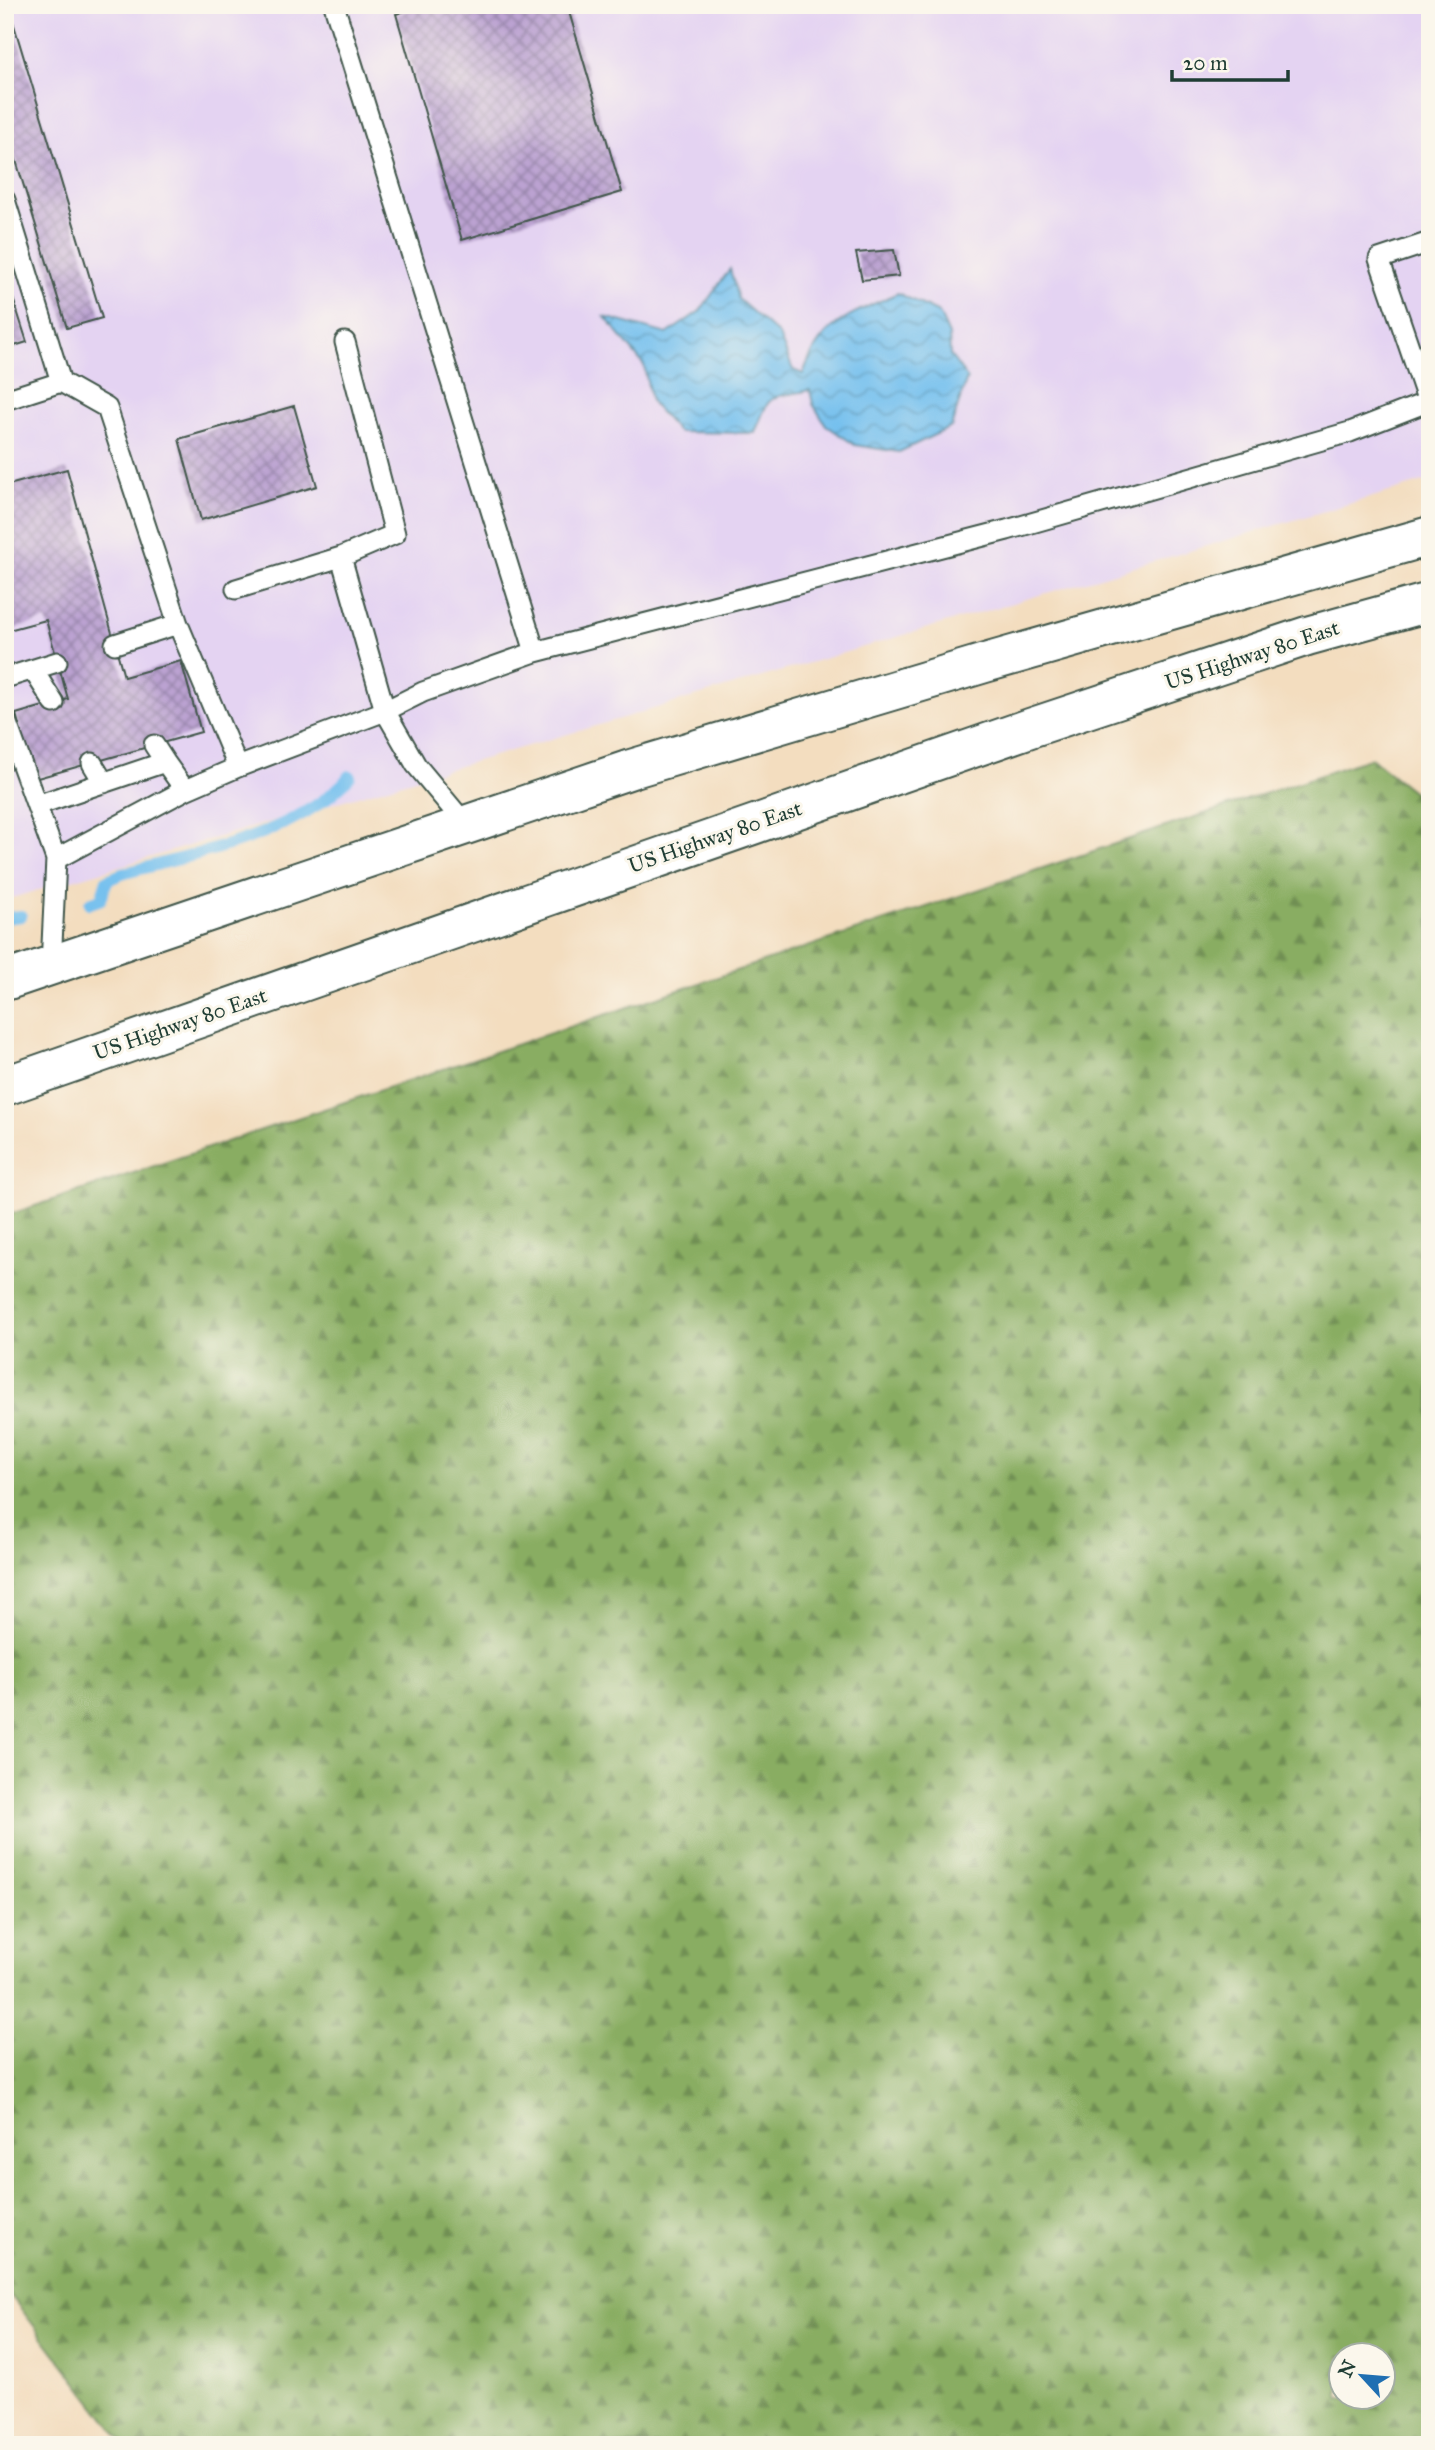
<svg xmlns="http://www.w3.org/2000/svg" width="1435" height="2450" font-family="'IM FELL Great Primer',serif">
<style>
.built{fill:#e4d3f2}
.forest{fill:url(#forest-firs);stroke:#54754b;stroke-width:2;fill-rule:evenodd}
.water{fill:url(#water-waves);stroke:#4a7e91;stroke-width:2}
.lines{fill:none;stroke-linecap:round;stroke-linejoin:round}
.stream{stroke:#74c0ee;stroke-width:12}
.building{fill:url(#building-cross-hatch)}
.service-casing{stroke:#3f5549;stroke-width:23}
.primary-casing{stroke:#3f5549;stroke-width:42}
.service{stroke:#fff;stroke-width:19}
.primary{stroke:#fff;stroke-width:38}
.labels{text-anchor:middle;stroke-width:6;stroke-linejoin:round;paint-order:stroke}
.street-label{font-size:21px;fill:#1f3d34;stroke:#fbf7ec}
</style>
<defs>
<pattern id="forest-firs" width="22" height="20" patternUnits="userSpaceOnUse" patternTransform="scale(1.75)"><rect width="22" height="20" fill="#89ad62"/><path d="M5 1l3.5 6h-7zM16 11l3.5 6h-7z" fill="#6f8e52"/></pattern>
<pattern id="water-waves" width="16" height="10" patternUnits="userSpaceOnUse" patternTransform="scale(1.75)"><rect width="16" height="10" fill="#74c0ee"/><path d="M0 5q4-4 8 0t8 0" fill="none" stroke="#5f9dc2"/></pattern>
<pattern id="building-cross-hatch" width="8" height="8" patternUnits="userSpaceOnUse" patternTransform="scale(1.75)"><rect width="8" height="8" fill="#bba2d1"/><path d="M0 0l8 8M0 8l8-8" fill="none" stroke="#9785aa"/></pattern>
</defs>
<rect width="100%" height="100%" fill="#fbf7ec"/>
<filter id="ink" filterUnits="userSpaceOnUse"><feTurbulence type="fractalNoise" baseFrequency=".0143" numOctaves="2"/><feDisplacementMap in="SourceGraphic" scale="14" xChannelSelector="R" yChannelSelector="G"/><feConvolveMatrix kernelMatrix="1 2 1 2 8 2 1 2 1" color-interpolation-filters="sRGB"/></filter>
<filter id="wash" filterUnits="userSpaceOnUse"><feTurbulence type="fractalNoise" baseFrequency=".00686" numOctaves="4" result="noise"/><feDisplacementMap in="SourceGraphic" scale="28" xChannelSelector="R" yChannelSelector="G"/><feGaussianBlur stdDeviation="1.57" result="paint"/><feColorMatrix in="noise" values="0 0 0 0 0 0 0 0 0 0 0 0 0 0 0 0 0 1.4 0 .05"/><feComposite in="paint" operator="in"/></filter>
<g filter="url(#wash)">
<rect width="100%" height="100%" fill="#f3ddbf"/>
<!-- built -->
<path class="built" d="M5 5H1430V480L5 900Z"/>
<!-- forest -->
<path class="forest" d="M1371 758 1430 805V2445H125L5 2288V1216ZM1340 2356H1382V2398H1340Z"/>
<!-- water -->
<path class="water" d="M730 269 738 299 779 335 793 370 803 374C822 321 850 315 898 293L939 313 949 335 950 355 967 378 951 427 899 452 855 445 826 425 813 404 810 390C768 400 771 389 755 433L678 432 651 402 644 365 605 317 667 334 700 311Z"/>
<g class="lines">
<!-- stream -->
<path class="stream" d="M90 903 101 899 107 880 122 874C194 854 300 835 350 776
M5 918 21 916"/>
</g>
<g id="blocks">
<!-- building -->
<path class="building" d="M5 5H8L102 318 67 328 5 124Z
M423 5H567L622 192 462 240 396 14Z
M894 250 899 276 862 280 856 253Z
M5 273 27 342 5 349Z
M294 406 317 486 201 520 179 439Z
M67 469 124 677 181 661 201 732 34 779 16 714 68 699 46 620 5 631V486Z"/>
</g>
</g>
<g filter="url(#ink)">
<use href="#blocks" fill-opacity="0" stroke="#3f5549" stroke-width="2"/>
<g class="lines">
<defs>
<path id="service" d="M334 5 535 652
M5 200 61 382
M345 342 395 534 341 557 385 711 423 692 535 652 1007 530 1350 432 1430 401
M5 400 61 382 107 408 178 624 238 767
M1428 402 1379 259 1430 242
M236 589 341 557
M115 644 178 624
M33 670 54 703
M5 678 57 662
M5 718 56 859
M154 745 165 762
M92 763 104 783
M37 805 165 762 185 790
M51 966 56 859 185 790 238 767 385 711 416 765 466 825"/>
<path id="primary" d="M5 981 631 769 985 663 1430 536
M5 1086 1033 727 1307 636 1430 602"/>
</defs>
<!-- service casing -->
<use href="#service" class="service-casing"/>
<!-- primary casing -->
<use href="#primary" class="primary-casing"/>
<!-- service -->
<use href="#service" class="service"/>
<!-- primary -->
<use href="#primary" class="primary"/>
</g>
</g>
<g class="labels">
<!-- street labels -->
<g class="street-label">
<text transform="translate(1252 655) rotate(-18)" y="7">US Highway 80 East</text>
<text transform="translate(715 837) rotate(-19)" y="7">US Highway 80 East</text>
<text transform="translate(180 1024) rotate(-19)" y="7">US Highway 80 East</text>
</g>
</g>
<!-- margin -->
<rect width="1435" height="2450" fill="none" stroke="#fbf7ec" stroke-width="28"/>
<!-- north arrow -->
<g transform="translate(1362 2376) rotate(296)"><circle r="33" fill="#fbf7ec" stroke="#a3ada2" stroke-width="2"/>
<path d="M0-5L12 26L0 18L-12 26Z" fill="#1f6fb2"/>
<text y="-10" font-size="19" font-weight="bold" text-anchor="middle" fill="#1f3d34">N</text>
</g>
<!-- scale -->
<path d="M1172 70v10h116v-10" fill="none" stroke="#1f3d34" stroke-width="3.5"/>
<text x="1183" y="70" font-size="21" fill="#1f3d34" stroke="#fbf7ec" stroke-width="5" paint-order="stroke">20 m</text>
</svg>
